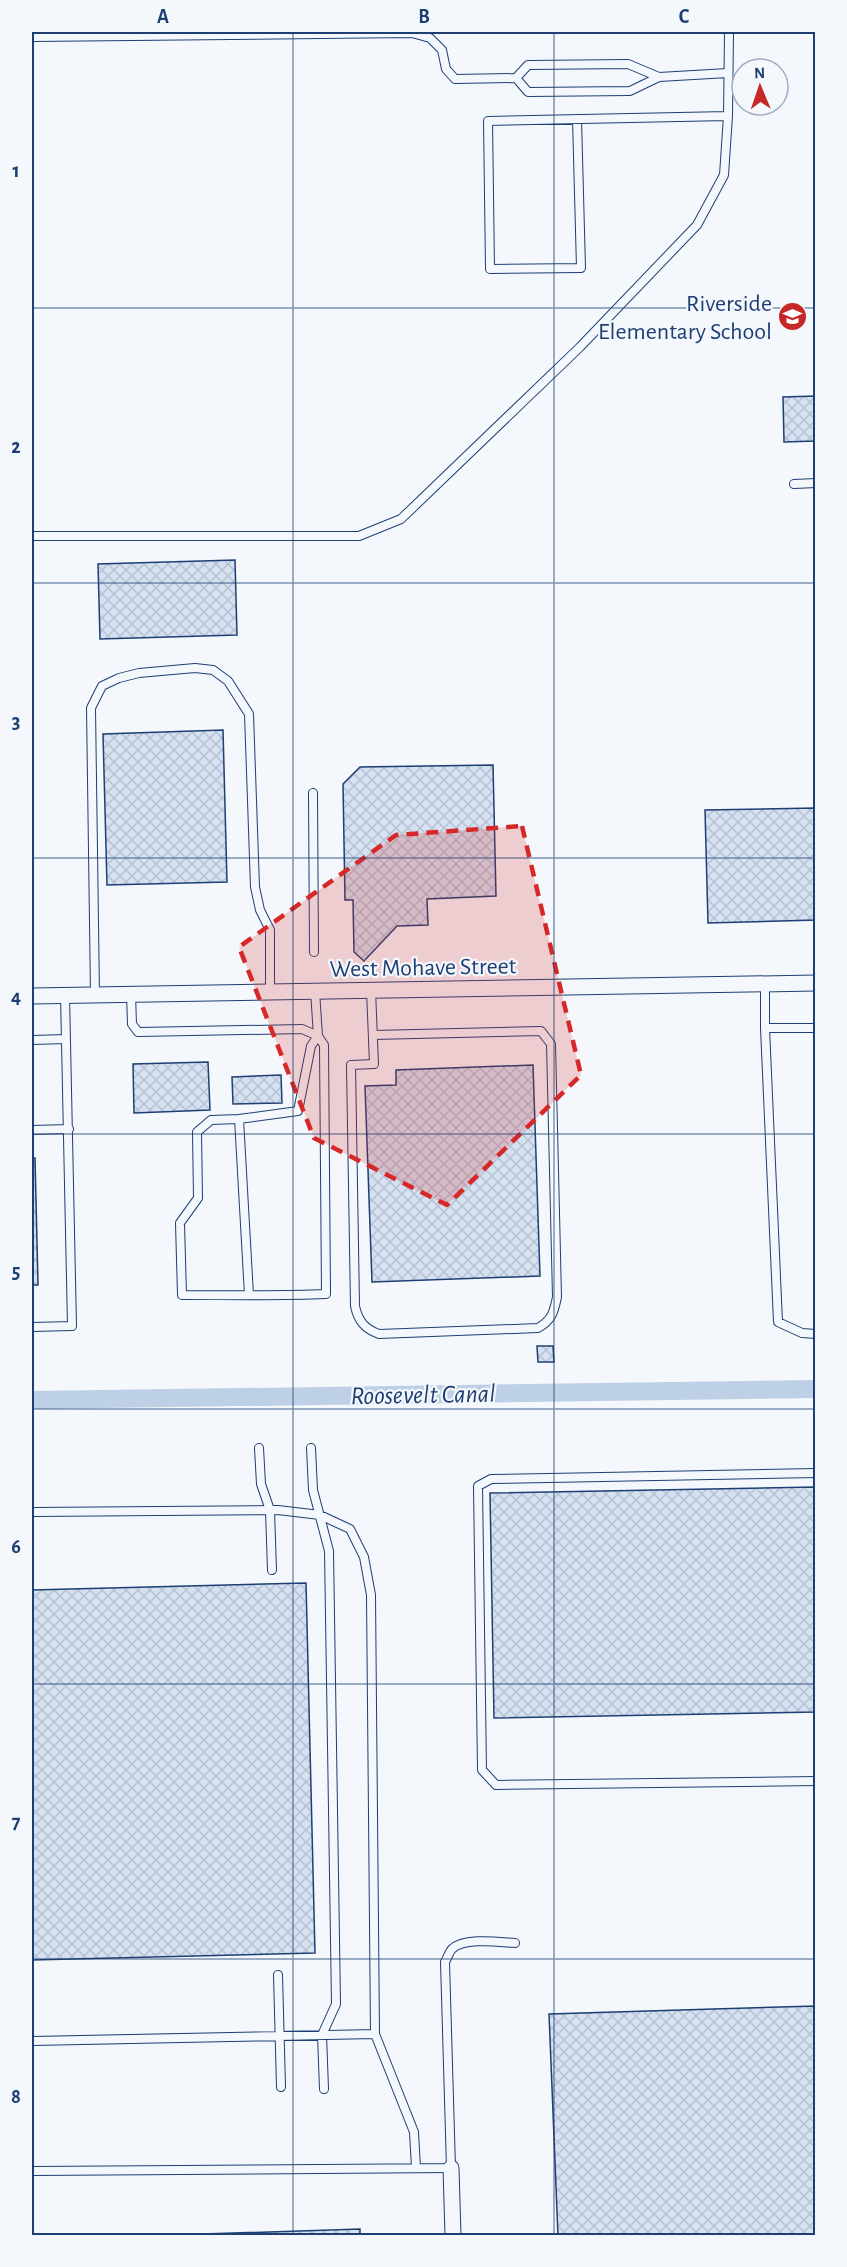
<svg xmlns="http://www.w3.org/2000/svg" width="847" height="2267" font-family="'Alegreya Sans',sans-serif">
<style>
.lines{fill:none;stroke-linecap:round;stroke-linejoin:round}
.canal{stroke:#bed0e5;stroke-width:18}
.building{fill:url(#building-cross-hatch);stroke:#1d3f73;stroke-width:1.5}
.lane-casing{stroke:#1d3f73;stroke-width:10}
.street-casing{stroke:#1d3f73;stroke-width:17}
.lane{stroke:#f4f7fb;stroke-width:8}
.street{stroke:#f4f7fb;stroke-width:15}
.marked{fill:#d62828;fill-opacity:0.2;stroke:#d62828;stroke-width:4.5;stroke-dasharray:12 8;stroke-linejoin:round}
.grid{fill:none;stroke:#1d3f73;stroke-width:1.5;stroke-opacity:0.55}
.labels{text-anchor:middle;stroke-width:4.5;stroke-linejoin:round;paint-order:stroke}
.poi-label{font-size:24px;fill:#1d3f73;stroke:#f4f7fb;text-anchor:end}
.street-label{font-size:24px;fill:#1d3f73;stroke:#f4f7fb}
.water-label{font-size:26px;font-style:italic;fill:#1d3f73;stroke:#f4f7fb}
.neatline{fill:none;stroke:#1d3f73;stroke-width:2}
.grid-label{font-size:20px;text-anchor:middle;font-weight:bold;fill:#1d3f73}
</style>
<defs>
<pattern id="building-cross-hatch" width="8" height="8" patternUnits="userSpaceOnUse" patternTransform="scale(1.5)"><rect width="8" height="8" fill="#d5e0f0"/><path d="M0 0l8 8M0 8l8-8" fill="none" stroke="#b6c1d1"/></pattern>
</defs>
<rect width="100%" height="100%" fill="#f4f7fb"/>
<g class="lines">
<!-- canal -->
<path class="canal" d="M32 1400 816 1389"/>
</g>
<!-- building -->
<path class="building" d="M816 396V441L784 442 783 397Z
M235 560 237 635 100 639 98 564Z
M223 730 227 882 107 885 103 734Z
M493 765 496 896 427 899 428 925 397 926 364 961 354 952 353 900H345L343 784 360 767Z
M816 808V920L708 923 705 810Z
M208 1062 210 1110 134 1113 133 1064Z
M533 1065 540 1276 372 1282 365 1086 396 1085V1070Z
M281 1075 282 1103 233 1104 232 1077Z
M32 1158H35L38 1285H32Z
M537 1346H553L554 1362H538Z
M816 1487V1712L494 1718 490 1493Z
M306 1583 315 1953 32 1960V1590Z
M816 2006V2236H558L549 2014Z
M360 2229V2236H141Z"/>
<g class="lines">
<defs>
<path id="lane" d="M32 37 412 33 430 38 442 50 446 69 455 79 516 78
M659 77 628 64 528 65 516 78 528 92 630 91 659 77 728 73
M577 119 581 268 490 269 488 121 728 116
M794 484 816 483
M32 536H359L401 519 580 347 697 225 724 175 728 116 729 32
M313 793 314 952
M765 984V1028H816
M371 990 374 1064 351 1065 355 1306C358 1321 365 1329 379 1334L538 1328C552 1320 554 1312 557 1297L551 1044 541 1031 373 1035
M95 994 91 708 102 686 119 678 139 673 195 668 213 670 228 681 249 714 255 887 260 910 270 930V992
M131 994 132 1024 138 1032 302 1029 318 1036 324 1045 326 1294C278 1296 230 1295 182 1295L180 1223 198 1198 197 1132 211 1120 239 1119 249 1295
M765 1028 778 1322 802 1333 816 1334
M32 1040 66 1039
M239 1119 298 1111 311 1046 318 1036 315 991
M32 1130 69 1129
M32 1327 72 1326 65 995
M259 1448 261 1484 270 1510 272 1570
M311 1448 313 1490 329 1551 336 2004 322 2035 324 2089
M816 1473 491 1479 478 1486 482 1770 496 1785 816 1781
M32 1512 278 1510 320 1515 350 1529 364 1557 371 1595 375 2034 414 2132 416 2168
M278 1975 281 2087
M32 2041 375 2034
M32 2171 451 2168 445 1962C447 1959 449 1952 452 1949 464 1937 499 1942 515 1943"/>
<path id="street" d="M32 996 816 983
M451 2168 453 2236"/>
</defs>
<!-- lane casing -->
<use href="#lane" class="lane-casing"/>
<!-- street casing -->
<use href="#street" class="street-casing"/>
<!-- lane -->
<use href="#lane" class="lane"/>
<!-- street -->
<use href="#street" class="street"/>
</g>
<!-- marked area -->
<path class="marked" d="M522 826 581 1075 447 1205 314 1138 239 947 396 835Z"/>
<!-- grid -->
<path class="grid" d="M293 32V2236M554 32V2236M32 308H816M32 583H816M32 858H816M32 1134H816M32 1409H816M32 1684H816M32 1959H816"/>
<!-- icons -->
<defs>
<symbol id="school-disc" viewBox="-11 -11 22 22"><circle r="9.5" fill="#c62828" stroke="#f4f7fb"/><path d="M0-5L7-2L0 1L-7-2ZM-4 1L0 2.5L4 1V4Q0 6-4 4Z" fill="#fff"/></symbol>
</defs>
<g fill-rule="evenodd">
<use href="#school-disc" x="776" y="300" width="33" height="33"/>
</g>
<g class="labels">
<!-- poi labels -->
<g class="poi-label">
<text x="772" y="311">Riverside<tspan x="772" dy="28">Elementary School</tspan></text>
</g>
<!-- street labels -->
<g class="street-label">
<text transform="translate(423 967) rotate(-1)" y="8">West Mohave Street</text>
</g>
<!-- water labels -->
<g class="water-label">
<text transform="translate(423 1394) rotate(-1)" y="9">Roosevelt Canal</text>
</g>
</g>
<!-- border -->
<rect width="847" height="2267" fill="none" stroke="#f4f7fb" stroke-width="66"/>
<!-- north arrow -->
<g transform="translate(760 87) rotate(358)"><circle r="28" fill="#f4f7fb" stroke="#9eadc5" stroke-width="1.5"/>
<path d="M0-4.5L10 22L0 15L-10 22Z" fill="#c62828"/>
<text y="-9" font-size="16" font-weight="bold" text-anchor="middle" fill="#1d3f73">N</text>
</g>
<rect x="33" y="33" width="781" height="2201" class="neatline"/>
<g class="grid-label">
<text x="163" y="23">A</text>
<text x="424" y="23">B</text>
<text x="684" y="23">C</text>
<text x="16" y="177">1</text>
<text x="16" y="453">2</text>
<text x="16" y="728">3</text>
<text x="16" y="1003">4</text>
<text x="16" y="1278">5</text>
<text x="16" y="1553">6</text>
<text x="16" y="1828">7</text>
<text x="16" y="2103">8</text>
</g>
</svg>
